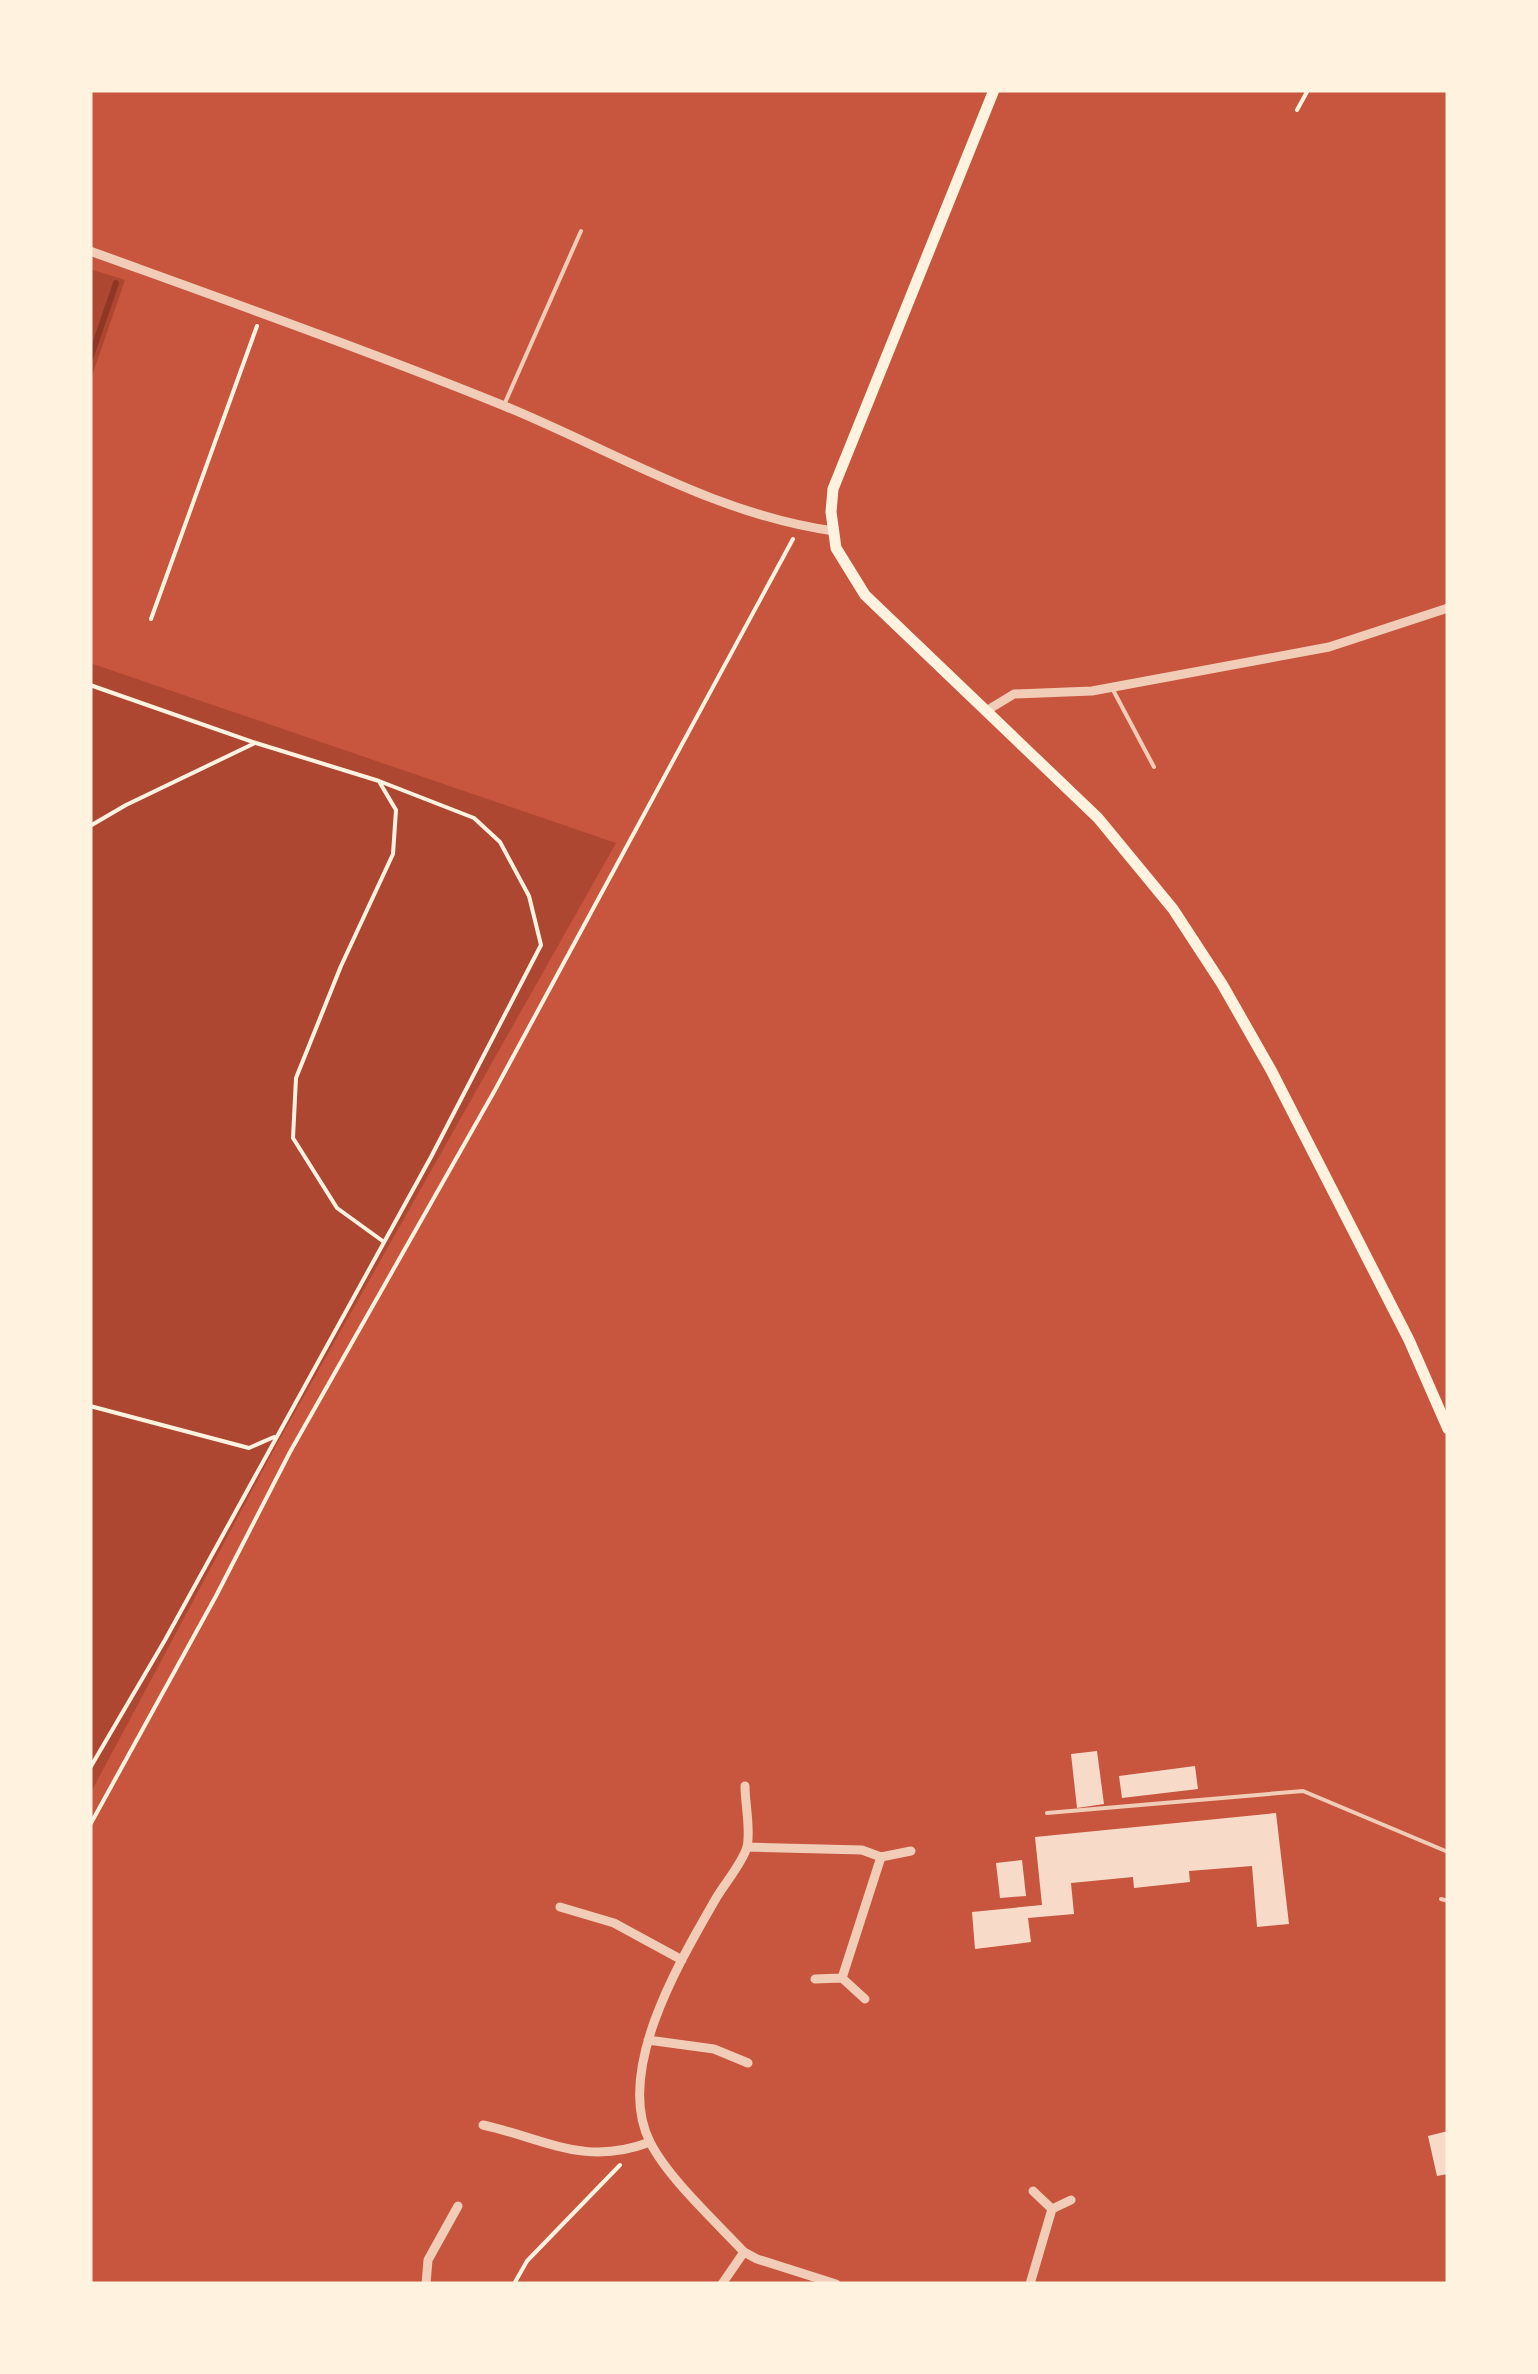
<svg xmlns="http://www.w3.org/2000/svg" width="1538" height="2374" font-family="Ubuntu,sans-serif">
<style>
.green{fill:#ae4732}
.lines{fill:none;stroke-linecap:round;stroke-linejoin:round}
.stream{stroke:#8f3625;stroke-width:6}
.building{fill:#f7dbc8}
.path{stroke:#fff3e0;stroke-width:4}
.service{stroke:#f1ccb7;stroke-width:4}
.minor{stroke:#f1ccb7;stroke-width:9}
.secondary{stroke:#fff3e0;stroke-width:11}
</style>
<rect width="100%" height="100%" fill="#c8553d"/>
<!-- green -->
<path class="green" d="M90 269 125 280 90 382Z
M90 663 616 843 278 1442 90 1794Z"/>
<g class="lines">
<!-- stream -->
<path class="stream" d="M90 359 116 283"/>
</g>
<!-- building -->
<path class="building" d="M1097 1751 1104 1804 1077 1808 1071 1754Z
M1195 1766 1198 1789 1122 1798 1119 1776Z
M1276 1813 1289 1924 1257 1927 1252 1866 1189 1871 1190 1882 1134 1888 1133 1877 1071 1883 1074 1914 1028 1918 1031 1942 975 1949 972 1912 1042 1905 1035 1837Z
M1022 1860 1026 1896 1000 1898 996 1863Z
M1448 2131V2174L1437 2176 1428 2136Z"/>
<g class="lines">
<!-- path -->
<path class="path" d="M1297 110 1308 90
M151 619 257 326
M90 685 256 743 379 781 474 818 500 842 529 896 541 945 431 1157 165 1640 90 1768
M380 783 396 810 393 854 341 966 296 1078 293 1138 337 1208 384 1242
M90 826 126 805 255 743
M90 1406 249 1448 274 1437
M90 1825 216 1596 290 1452 495 1090 793 539
M514 2284 527 2261 620 2165"/>
<!-- service -->
<path class="service" d="M504 405 581 231
M1112 688 1154 767
M1047 1813 1303 1791 1448 1852
M1441 1899 1448 1901"/>
<!-- minor -->
<path class="minor" d="M90 251C228 301 366 350 502 405 610 449 716 515 834 531
M986 711 1014 694 1092 691 1329 647 1448 608
M745 1786C745 1804 751 1830 747 1847 742 1864 724 1884 715 1900 680 1961 614 2071 650 2142 668 2178 716 2222 744 2252L757 2259 836 2284
M747 1847 862 1850 881 1857 842 1978
M881 1857 911 1851
M560 1907 614 1923 682 1960
M815 1979 842 1978 865 1999
M648 2040 714 2049 748 2063
M483 2125C546 2139 584 2167 650 2142
M1033 2191 1052 2209 1071 2200
M426 2284 428 2260 458 2206
M722 2284 744 2252
M1030 2284 1052 2209"/>
<!-- secondary -->
<path class="secondary" d="M994 90 833 489 831 512 836 548 865 595 1098 818 1173 909 1222 984 1271 1070 1409 1340 1448 1429"/>
</g>
<!-- border -->
<rect width="1538" height="2374" fill="none" stroke="#fff3e0" stroke-width="185"/>
</svg>
